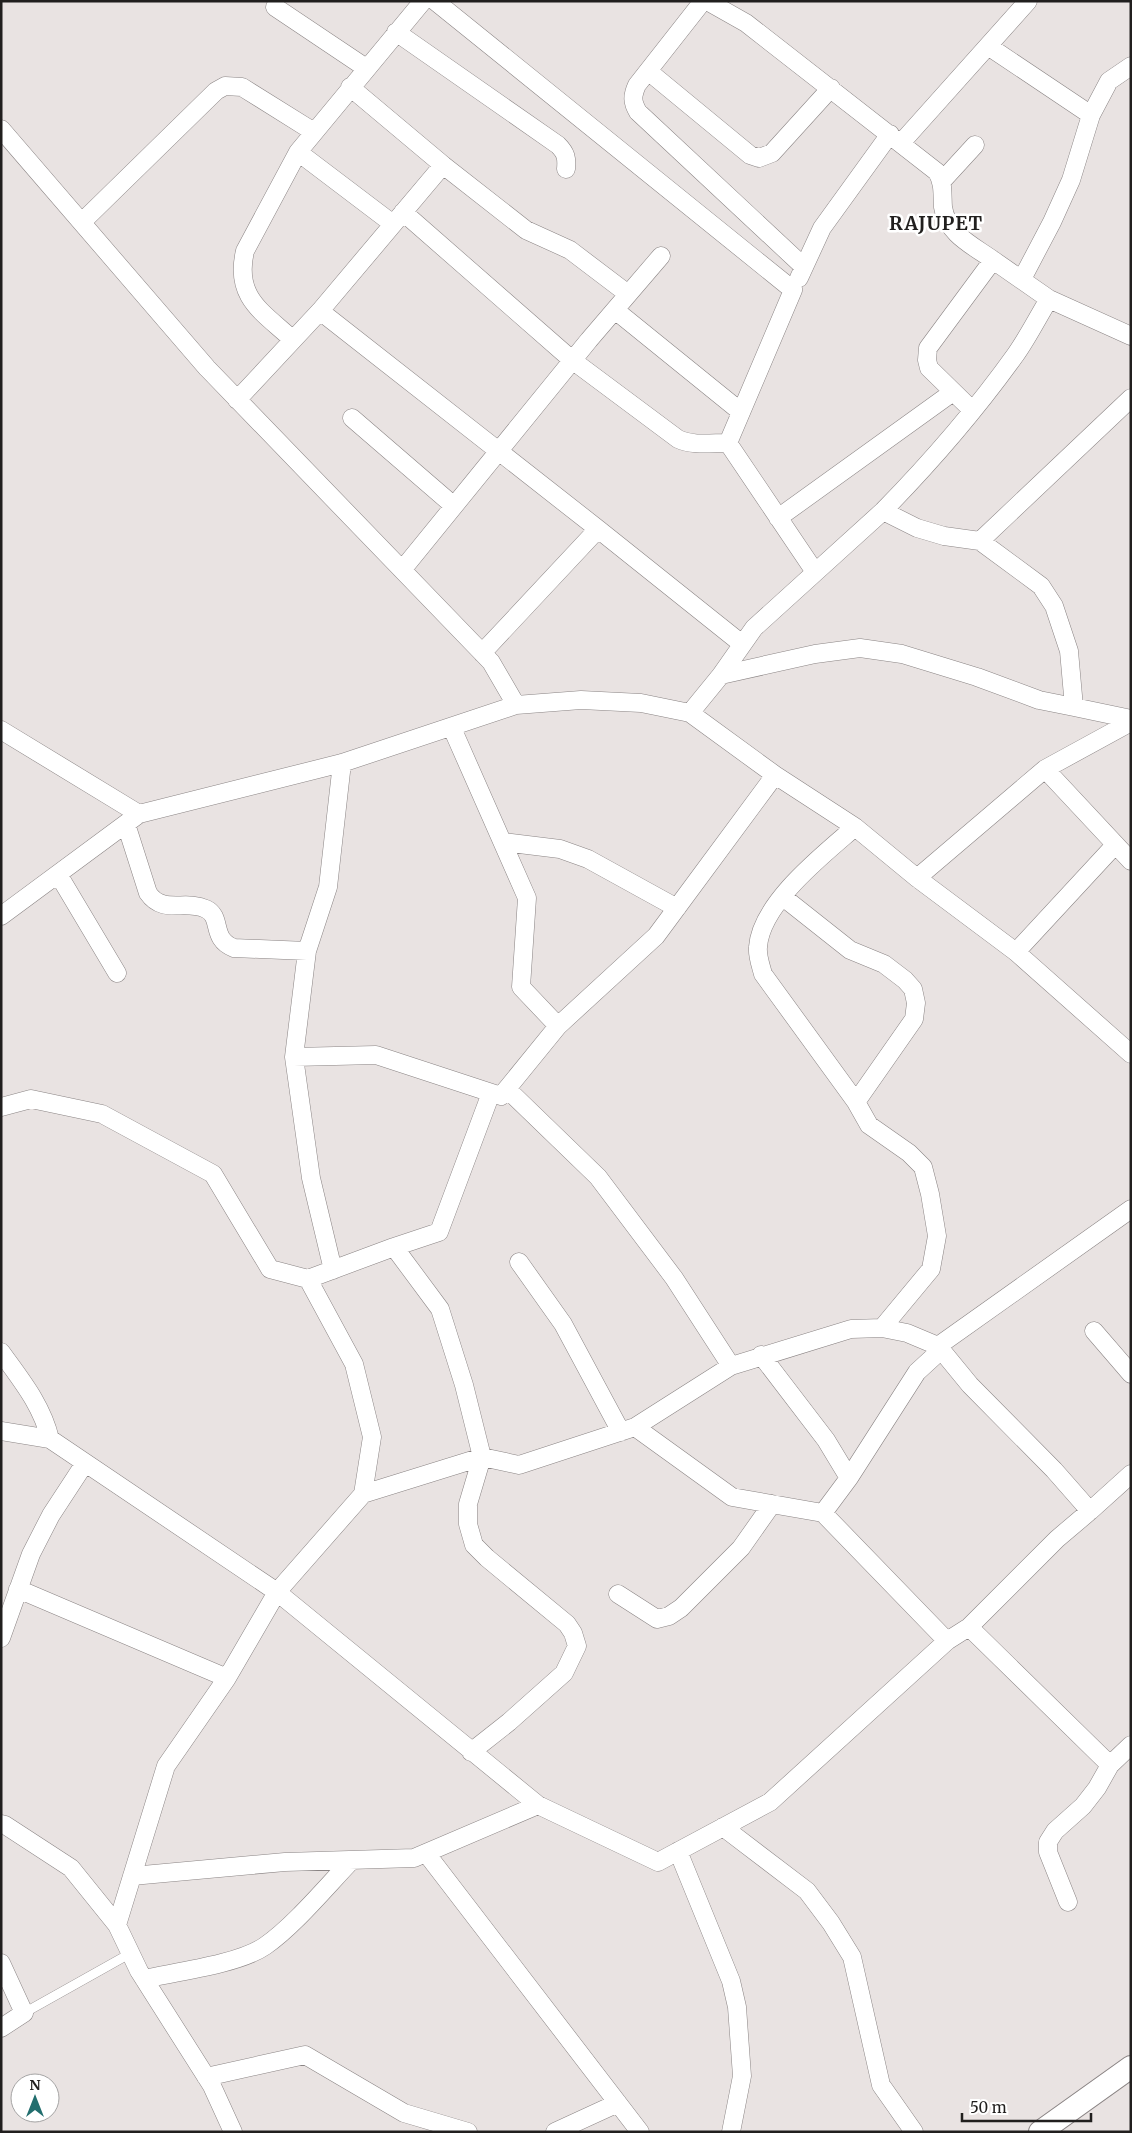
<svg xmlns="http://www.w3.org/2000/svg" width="1132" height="2133" font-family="Merriweather,serif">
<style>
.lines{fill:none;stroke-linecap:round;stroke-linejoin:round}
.service-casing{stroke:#8a8484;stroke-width:10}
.minor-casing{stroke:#8a8484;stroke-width:19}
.tertiary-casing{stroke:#8a8484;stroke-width:24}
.service{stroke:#fff;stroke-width:9}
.minor{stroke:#fff;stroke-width:18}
.tertiary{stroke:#fff;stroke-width:22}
.labels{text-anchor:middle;stroke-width:5;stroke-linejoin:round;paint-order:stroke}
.district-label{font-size:19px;font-weight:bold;letter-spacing:1px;fill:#211f1e;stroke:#fff}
</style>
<rect width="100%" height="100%" fill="#e9e3e2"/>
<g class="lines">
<defs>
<path id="service" d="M24 2013 131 1953"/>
<path id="minor" d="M435 1 793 290 728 443 815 572
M703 1 637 85C632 96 632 102 638 112L804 267
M707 1 746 23 937 172C944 184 942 194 943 207 947 234 972 245 993 260
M275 7 366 68
M396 32 558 145C566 153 567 158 566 169
M988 46 1091 115
M648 71 750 155 759 158 772 153 831 88
M350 87 443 165 526 230 570 250 628 294
M1 129 207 368 491 662 516 705
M901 143 1028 1
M298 152 393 224
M942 181 975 145
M403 212 572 360 678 439C693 446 711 443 728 443
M82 222 216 91 225 86 242 87 314 132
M799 278 822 228 890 134
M1022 279 1052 222 1071 180 1091 115 1109 81 1131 66
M1049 299 1131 336
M615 310 741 412
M320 311 598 529 742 644
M293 340C263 312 234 298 245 251L298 152 423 1
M237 400 320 311 443 165
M352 418 454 506
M883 511C931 462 976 410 1016 354 1028 337 1038 317 1049 299L993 260 928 348 927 360 929 368 972 410
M778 518 953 392
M402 570 589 340 661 256
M482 653 598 529
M721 675 815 654 860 648 902 654 977 677 1039 700 1074 707 1069 651 1054 606 1041 586 980 541 1131 398
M1074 707 1131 719
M690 713 721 675 754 628 883 511 917 528 944 536 980 541
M452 728 527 898 521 987 558 1026 656 936 775 775
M1 730 139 814
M342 763 328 887 307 951 294 1057 376 1055 501 1096 558 1026
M1045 769 1131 861
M126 824 148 893C163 915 185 899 206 909 223 917 210 939 234 948L307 951
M855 827C823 855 761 903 758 947 757 956 761 966 763 974L856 1102 869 1125 909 1153 923 1167 930 1194 937 1236 931 1269 882 1328
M503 842 560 849 588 859 677 908
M58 874 117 973
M917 878 1045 769 1131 722
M783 897 850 950 884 964 905 980 913 989 916 1003 914 1019 856 1102
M1 916 139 814 342 763 516 705 581 700 641 703 690 713 775 775 855 827 917 878 1016 952 1131 1054
M1016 952 1115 845
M294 1057 311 1178 333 1270
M507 1089 598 1177 674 1278 731 1366
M1 1107 31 1099 102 1114 213 1174 270 1269 308 1279
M394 1247 439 1232 491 1093
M519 1262 563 1324 621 1432
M1094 1331 1131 1374
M938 1346 1131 1209
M1 1352C21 1380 42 1405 50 1439L1 1431
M761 1355 826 1440 849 1478 823 1513
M635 1427 732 1497 823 1513 947 1641 969 1627 1057 1539 1090 1511
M50 1439 277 1592 538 1805 658 1862 770 1802 947 1641
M849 1478 917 1372 941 1350
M363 1494 372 1437 354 1364 308 1279 394 1247 440 1309 464 1385 482 1457 468 1504V1524L474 1545 487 1558 567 1624 573 1633 577 1646 564 1673 509 1722 471 1752
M18 1589 227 1678
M618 1594 657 1619 669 1616 681 1608 741 1548 772 1504
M969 1627 1110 1765
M1 1638 31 1554 51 1515 85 1463
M1 1824 5 1825 71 1868 117 1925 139 1971 212 2086 233 2132
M723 1827 807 1891 831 1923 852 1957 881 2085 914 2132
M678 1851 731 1981 737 2007 742 2076 731 2132
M426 1853 640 2132
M132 1876 285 1862 414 1858 538 1805
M1068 1902 1048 1852V1842L1055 1831 1083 1806 1097 1788 1110 1765 1131 1745
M117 1925 166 1766 227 1678 277 1592 363 1494 482 1457 519 1465 635 1427 731 1366 851 1329 882 1328 907 1333 938 1346 970 1385 1054 1470 1090 1511 1131 1474
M1 1963 24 2013 1 2028
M144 1979C176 1972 239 1964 265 1946 294 1926 327 1886 352 1860
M206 2077 305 2055 404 2113 468 2132
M555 2132 618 2103"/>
<path id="tertiary" d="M1040 2132 1131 2067"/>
</defs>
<!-- service casing -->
<use href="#service" class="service-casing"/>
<!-- minor casing -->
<use href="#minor" class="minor-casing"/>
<!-- tertiary casing -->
<use href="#tertiary" class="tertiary-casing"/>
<!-- service -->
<use href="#service" class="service"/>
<!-- minor -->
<use href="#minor" class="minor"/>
<!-- tertiary -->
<use href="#tertiary" class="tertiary"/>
</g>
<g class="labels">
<!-- district labels -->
<g class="district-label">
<text x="936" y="230">RAJUPET</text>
</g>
</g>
<!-- border -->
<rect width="1132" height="2133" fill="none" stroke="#211f1e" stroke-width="5"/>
<!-- north arrow -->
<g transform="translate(35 2098)"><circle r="24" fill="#ffffff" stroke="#a6a5a5"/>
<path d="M0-4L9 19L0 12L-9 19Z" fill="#226e6e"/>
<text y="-8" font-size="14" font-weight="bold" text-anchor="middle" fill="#211f1e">N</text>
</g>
<!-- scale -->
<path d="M962 2113v8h129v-8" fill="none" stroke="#211f1e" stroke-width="2.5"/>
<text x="970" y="2113" font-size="15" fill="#211f1e" stroke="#ffffff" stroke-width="4" paint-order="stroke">50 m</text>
</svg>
